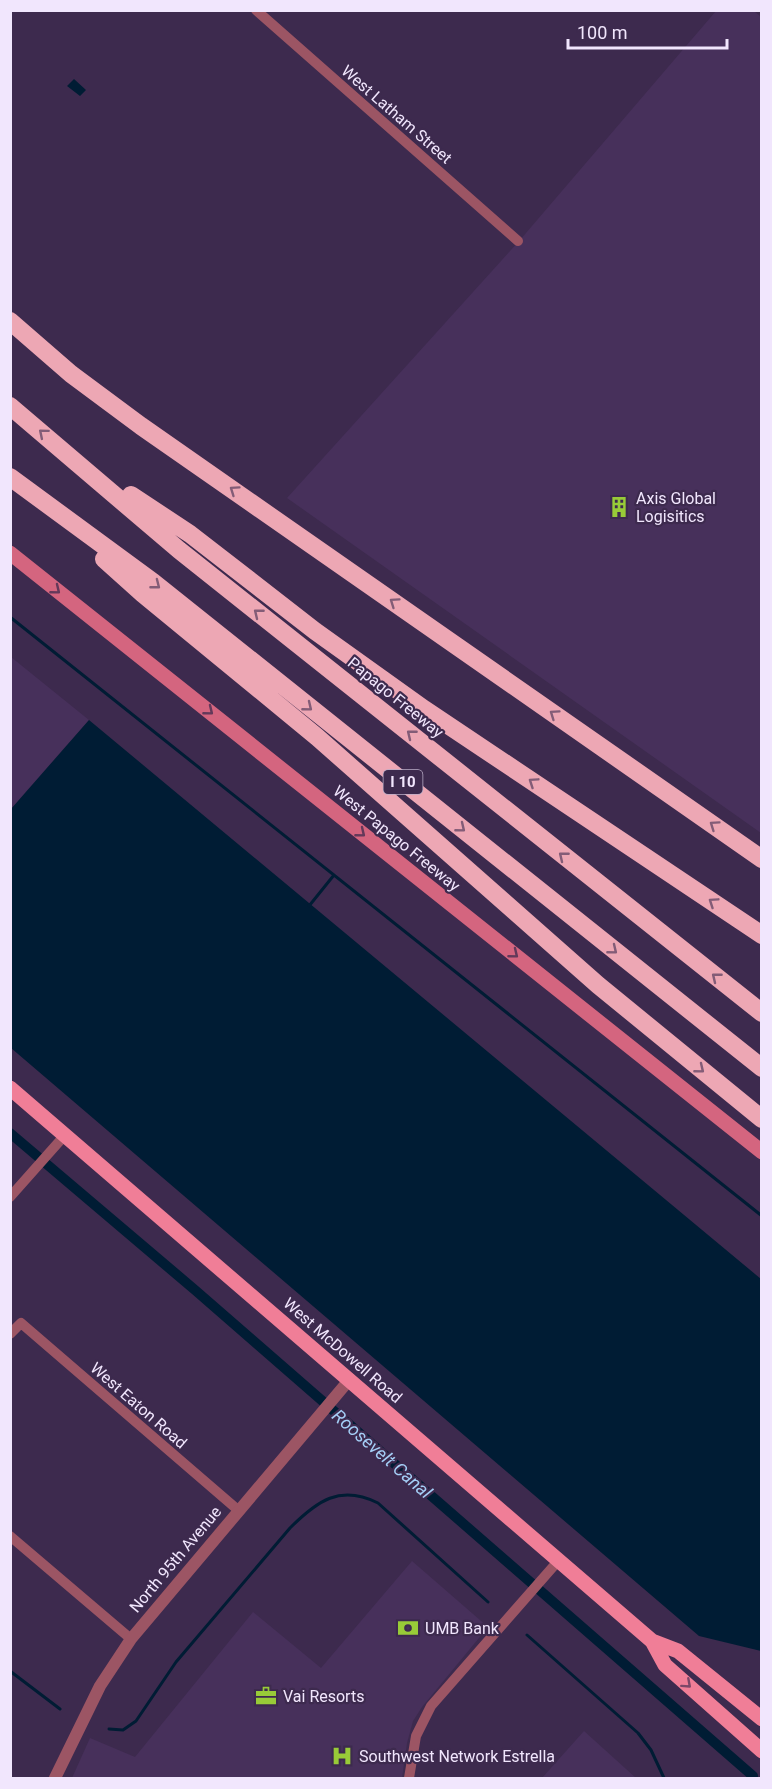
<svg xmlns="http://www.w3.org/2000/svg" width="772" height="1789" font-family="Roboto,sans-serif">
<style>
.built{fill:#47305b}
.water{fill:#001c34}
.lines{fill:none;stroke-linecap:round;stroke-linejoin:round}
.stream{stroke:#001c34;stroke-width:3}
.canal{stroke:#001c34;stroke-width:10}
.minor{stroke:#9c5564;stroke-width:10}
.tertiary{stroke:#9c5564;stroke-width:12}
.secondary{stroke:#d4657f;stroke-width:15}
.primary{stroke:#f07e97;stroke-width:15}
.motorway{stroke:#eda7b4;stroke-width:18}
.oneway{stroke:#835c77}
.oneway2{stroke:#63395a}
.oneway3{stroke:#7c4768}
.labels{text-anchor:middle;stroke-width:4.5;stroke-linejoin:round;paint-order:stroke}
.shield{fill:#3d2a4e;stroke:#bbaec8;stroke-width:1.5}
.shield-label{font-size:15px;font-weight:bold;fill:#f1e6fd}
.street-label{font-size:16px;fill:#f1e6fd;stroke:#3d2a4e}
.poi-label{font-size:16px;fill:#f1e6fd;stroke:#3d2a4e;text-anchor:start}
.water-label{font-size:18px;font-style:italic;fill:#a4cef6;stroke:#3d2a4e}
</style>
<rect width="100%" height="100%" fill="#3d2a4e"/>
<!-- built -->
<path class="built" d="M716 11H754L761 17V833L287 498 520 240Z
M11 657 89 720 11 809Z
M412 1561 488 1627 422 1707 413 1721 407 1743 402 1778H72L90 1738 135 1757 253 1612 321 1668Z
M584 1731 636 1778H542Z"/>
<!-- water -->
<path class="water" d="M74 79 86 90 80 96 67 86Z
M89 720 761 1279V1651L699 1636 11 1048V809Z"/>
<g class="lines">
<!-- stream -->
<path class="stream" d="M10 617 762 1216
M309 906 334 875
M527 1635 638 1733 651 1750 664 1778
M10 1671 60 1709
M109 1729 123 1730 136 1721 176 1662 290 1528C317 1501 340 1484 378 1503L488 1602"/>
<!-- canal -->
<path class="canal" d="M10 1133 195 1290 753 1776"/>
<!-- minor -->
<path class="minor" d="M256 10 518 241
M10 1197 65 1135
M10 1334 21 1323 238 1510
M10 1536 131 1639
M409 1778 416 1736 431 1706 559 1560"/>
<!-- tertiary -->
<path class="tertiary" d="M55 1778 100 1686 131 1639 350 1379"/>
<!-- secondary -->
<path class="secondary" d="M10 553 762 1152"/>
<!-- primary -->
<path class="primary" d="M10 1088 652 1641 678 1651 762 1719
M652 1641 665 1665 762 1751"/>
<!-- motorway -->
<path class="motorway" d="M10 321 71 374 141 426 762 859
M10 406 179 550 762 1013
M10 477 153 582 762 1068
M131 495 190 534 315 631 424 709 762 935
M104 559 143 594 317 737 598 985 762 1119"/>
</g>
<!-- one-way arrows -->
<defs><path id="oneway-chevron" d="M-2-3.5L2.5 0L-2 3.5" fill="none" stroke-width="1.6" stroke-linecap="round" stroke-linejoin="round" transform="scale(1.5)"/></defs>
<g class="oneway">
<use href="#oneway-chevron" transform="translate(43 433) rotate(-140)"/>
<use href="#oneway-chevron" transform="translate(234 490) rotate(-145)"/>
<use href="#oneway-chevron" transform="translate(156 585) rotate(38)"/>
<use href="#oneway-chevron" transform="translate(394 602) rotate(-145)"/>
<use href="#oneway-chevron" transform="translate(258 613) rotate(-141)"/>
<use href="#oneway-chevron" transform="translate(308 707) rotate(39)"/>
<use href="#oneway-chevron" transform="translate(554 714) rotate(-145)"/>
<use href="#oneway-chevron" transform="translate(411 734) rotate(-141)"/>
<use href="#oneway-chevron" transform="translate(533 782) rotate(-146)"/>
<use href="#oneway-chevron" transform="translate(714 825) rotate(-145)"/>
<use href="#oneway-chevron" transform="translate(461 828) rotate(39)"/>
<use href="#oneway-chevron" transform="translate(563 856) rotate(-141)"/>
<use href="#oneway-chevron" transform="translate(713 902) rotate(-146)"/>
<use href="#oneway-chevron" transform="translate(613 950) rotate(39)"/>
<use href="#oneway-chevron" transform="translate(716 977) rotate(-141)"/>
<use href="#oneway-chevron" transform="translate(700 1069) rotate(39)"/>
</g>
<g class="oneway2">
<use href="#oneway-chevron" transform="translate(56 590) rotate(39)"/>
<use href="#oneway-chevron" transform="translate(209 711) rotate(39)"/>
<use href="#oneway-chevron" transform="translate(361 833) rotate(39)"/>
<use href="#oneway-chevron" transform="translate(514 954) rotate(39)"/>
</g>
<use class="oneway3" href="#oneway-chevron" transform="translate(687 1684) rotate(42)"/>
<!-- icons -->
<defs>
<symbol id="building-bare" viewBox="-9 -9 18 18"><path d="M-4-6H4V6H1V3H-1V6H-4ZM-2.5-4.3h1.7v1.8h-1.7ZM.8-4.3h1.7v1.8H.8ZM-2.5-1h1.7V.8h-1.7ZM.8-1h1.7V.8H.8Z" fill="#98cb38" stroke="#3d2a4e" stroke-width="2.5" paint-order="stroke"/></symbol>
<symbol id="bank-bare" viewBox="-9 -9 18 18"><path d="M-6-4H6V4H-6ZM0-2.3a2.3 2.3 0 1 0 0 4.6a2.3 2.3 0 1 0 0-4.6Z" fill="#98cb38" stroke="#3d2a4e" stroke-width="2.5" paint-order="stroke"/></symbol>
<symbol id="office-bare" viewBox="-9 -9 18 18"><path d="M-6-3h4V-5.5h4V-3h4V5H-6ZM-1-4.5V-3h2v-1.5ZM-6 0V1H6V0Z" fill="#98cb38" stroke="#3d2a4e" stroke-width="2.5" paint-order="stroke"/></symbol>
<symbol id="hospital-bare" viewBox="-9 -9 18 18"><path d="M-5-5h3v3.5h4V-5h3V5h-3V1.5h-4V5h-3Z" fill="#98cb38" stroke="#3d2a4e" stroke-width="2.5" paint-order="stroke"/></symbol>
</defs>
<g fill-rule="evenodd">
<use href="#building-bare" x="604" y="492" width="30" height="30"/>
<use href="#bank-bare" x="393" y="1613" width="30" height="30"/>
<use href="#office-bare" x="251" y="1681" width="30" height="30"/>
<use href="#hospital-bare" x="327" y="1741" width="30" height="30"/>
</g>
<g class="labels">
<!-- shield labels -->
<rect class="shield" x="383.5" y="770" width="39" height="24" rx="4.5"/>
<g class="shield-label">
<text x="403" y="787">I 10</text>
</g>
<!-- street labels -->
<g class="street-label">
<text transform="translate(397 114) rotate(41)" y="6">West Latham Street</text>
<text transform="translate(396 697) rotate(39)" y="6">Papago Freeway</text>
<text transform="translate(397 838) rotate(39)" y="6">West Papago Freeway</text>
<text transform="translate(343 1350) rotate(41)" y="6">West McDowell Road</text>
<text transform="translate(139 1405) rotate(41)" y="6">West Eaton Road</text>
<text transform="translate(175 1559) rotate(-50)" y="6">North 95th Avenue</text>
</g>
<!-- poi labels -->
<g class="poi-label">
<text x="636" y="504">Axis Global<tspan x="636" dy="18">Logisitics</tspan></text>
<text x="425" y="1634">UMB Bank</text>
<text x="283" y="1702">Vai Resorts</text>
<text x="359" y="1762">Southwest Network Estrella</text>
</g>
<!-- water labels -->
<g class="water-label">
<text transform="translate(382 1454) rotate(41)" y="6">Roosevelt Canal</text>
</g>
</g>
<!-- border -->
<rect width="772" height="1789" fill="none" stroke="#f1e6fd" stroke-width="24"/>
<!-- scale -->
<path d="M568 39v9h159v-9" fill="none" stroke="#f1e6fd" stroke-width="3"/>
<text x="577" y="39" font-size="18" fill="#f1e6fd" stroke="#3d2a4e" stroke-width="4.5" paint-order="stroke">100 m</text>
</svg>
